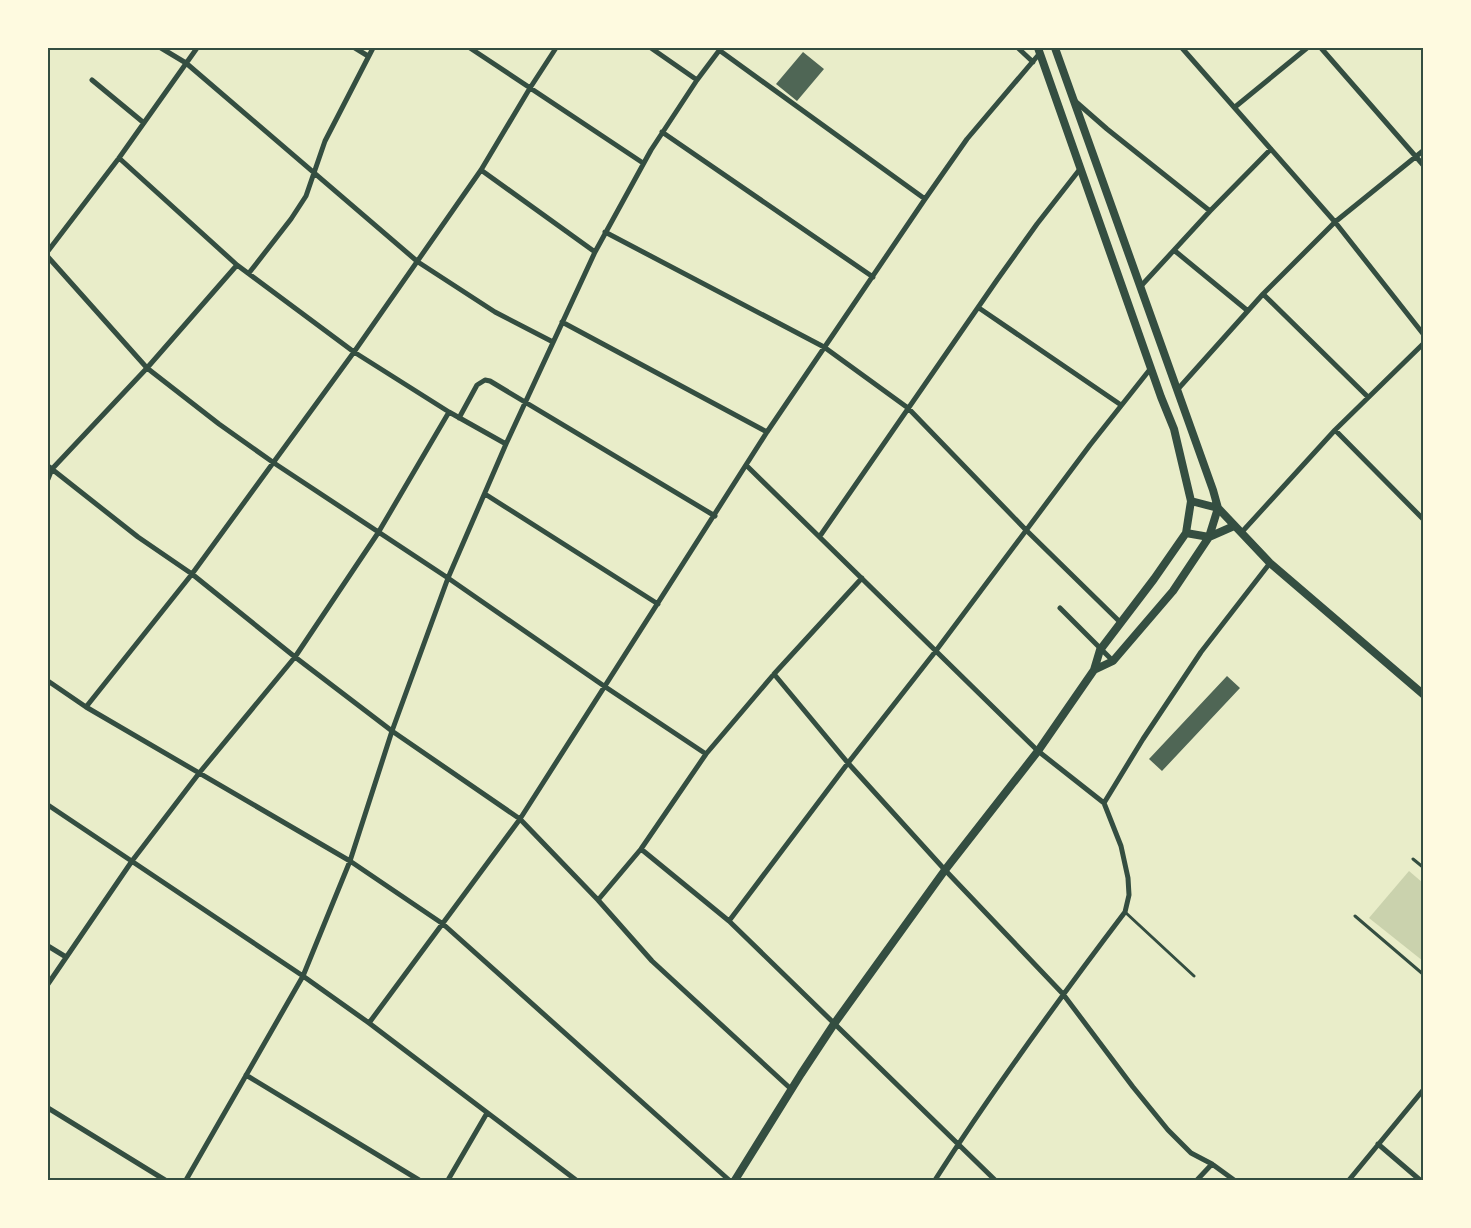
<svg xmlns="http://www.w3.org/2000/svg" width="1471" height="1228" font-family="Roboto,sans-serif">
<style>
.green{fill:#cad2ad}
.building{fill:#4f6655}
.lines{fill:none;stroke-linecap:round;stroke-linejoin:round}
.service{stroke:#344e41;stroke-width:3}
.minor{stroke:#344e41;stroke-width:5}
.tertiary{stroke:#344e41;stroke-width:8}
.neatline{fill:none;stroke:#344e41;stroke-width:2}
</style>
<rect width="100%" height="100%" fill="#e9edc9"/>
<!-- green -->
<path class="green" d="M1409 871 1423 883V961L1369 918Z"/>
<!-- building -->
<path class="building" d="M803 52 824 69 797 101 776 84Z
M1227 676 1240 688 1162 771 1149 759Z"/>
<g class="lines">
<!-- service -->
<path class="service" d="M1413 859 1424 868
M1125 912 1194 976
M1355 916 1424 975"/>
<!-- minor -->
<path class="minor" d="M161 48 186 63 418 262 495 312 553 342
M355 48 368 56
M470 48 643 163
M651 48 697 80
M1018 48 1033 62
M1182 48 1335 222 1424 335
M1321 48 1424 166
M719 50 925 199
M92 80 144 123
M1075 101 1107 129 1210 211
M1235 107 1307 48
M662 132 873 277
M119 158 237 265 354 352 449 412 506 444
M481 170 595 252
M605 232 824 347 908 408 1025 529 1121 623
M48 251 119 158 197 48
M1175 251 1248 311
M48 257 147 368 219 424 274 463 448 578 604 686 706 754
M249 273 291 219 306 196 325 141 373 48
M1141 286 1210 211 1271 149
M1263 294 1368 397
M979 308 1121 405
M562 322 767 432
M1178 389 1263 294 1335 222 1424 150
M459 418 477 385 485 380 490 381 715 516
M1335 430 1424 520
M48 466 138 537 192 574 295 657 392 731 520 819 598 900 652 961 791 1089
M747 466 1038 751 1104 803 1121 846 1128 878 1129 895 1125 912C1059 999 994 1088 935 1180
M48 479 52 469 147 368 237 265
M485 494 658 604
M1241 533 1335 430 1424 343
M820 536 997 280 1037 224 1080 169
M1060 608 1113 661
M774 674 848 763 945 870 1063 994 1133 1087 1168 1130 1191 1153 1212 1164
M48 681 86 707 350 861 443 924 729 1180
M86 707 192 574 354 352 481 170 530 88 556 48
M1104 803 1143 739 1201 652 1270 563
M48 805 303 976 369 1023 576 1180
M641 849 729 921 995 1180
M598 900 641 849 706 754 774 674 862 578
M729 921 848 763 935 652 1090 445 1151 368
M48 946 66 957
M48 984 132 861 200 772 295 657 378 533 449 412
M369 1023 520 819 767 432 925 199 967 139 1040 53
M246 1075 419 1180
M48 1108 165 1180
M1378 1144 1420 1180
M186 1180 303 976 350 861 392 731 448 578 506 444 595 252 651 150 697 80 721 48
M448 1180 487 1113
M1197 1180 1212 1164 1234 1180
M1349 1180 1424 1089"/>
<!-- tertiary -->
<path class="tertiary" d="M1055 48 1213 490 1218 508 1209 537 1173 591 1113 661 1094 670
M1191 501 1218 508 1270 563 1424 695
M1186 533 1209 537 1234 526
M735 1180 801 1074 834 1024 945 870 1038 751 1094 670 1100 650 1154 579 1186 533 1191 501 1174 429 1161 397 1038 48"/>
</g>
<!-- border -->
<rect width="1471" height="1228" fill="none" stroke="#fefae0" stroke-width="98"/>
<rect x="49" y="49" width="1373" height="1130" class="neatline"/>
</svg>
